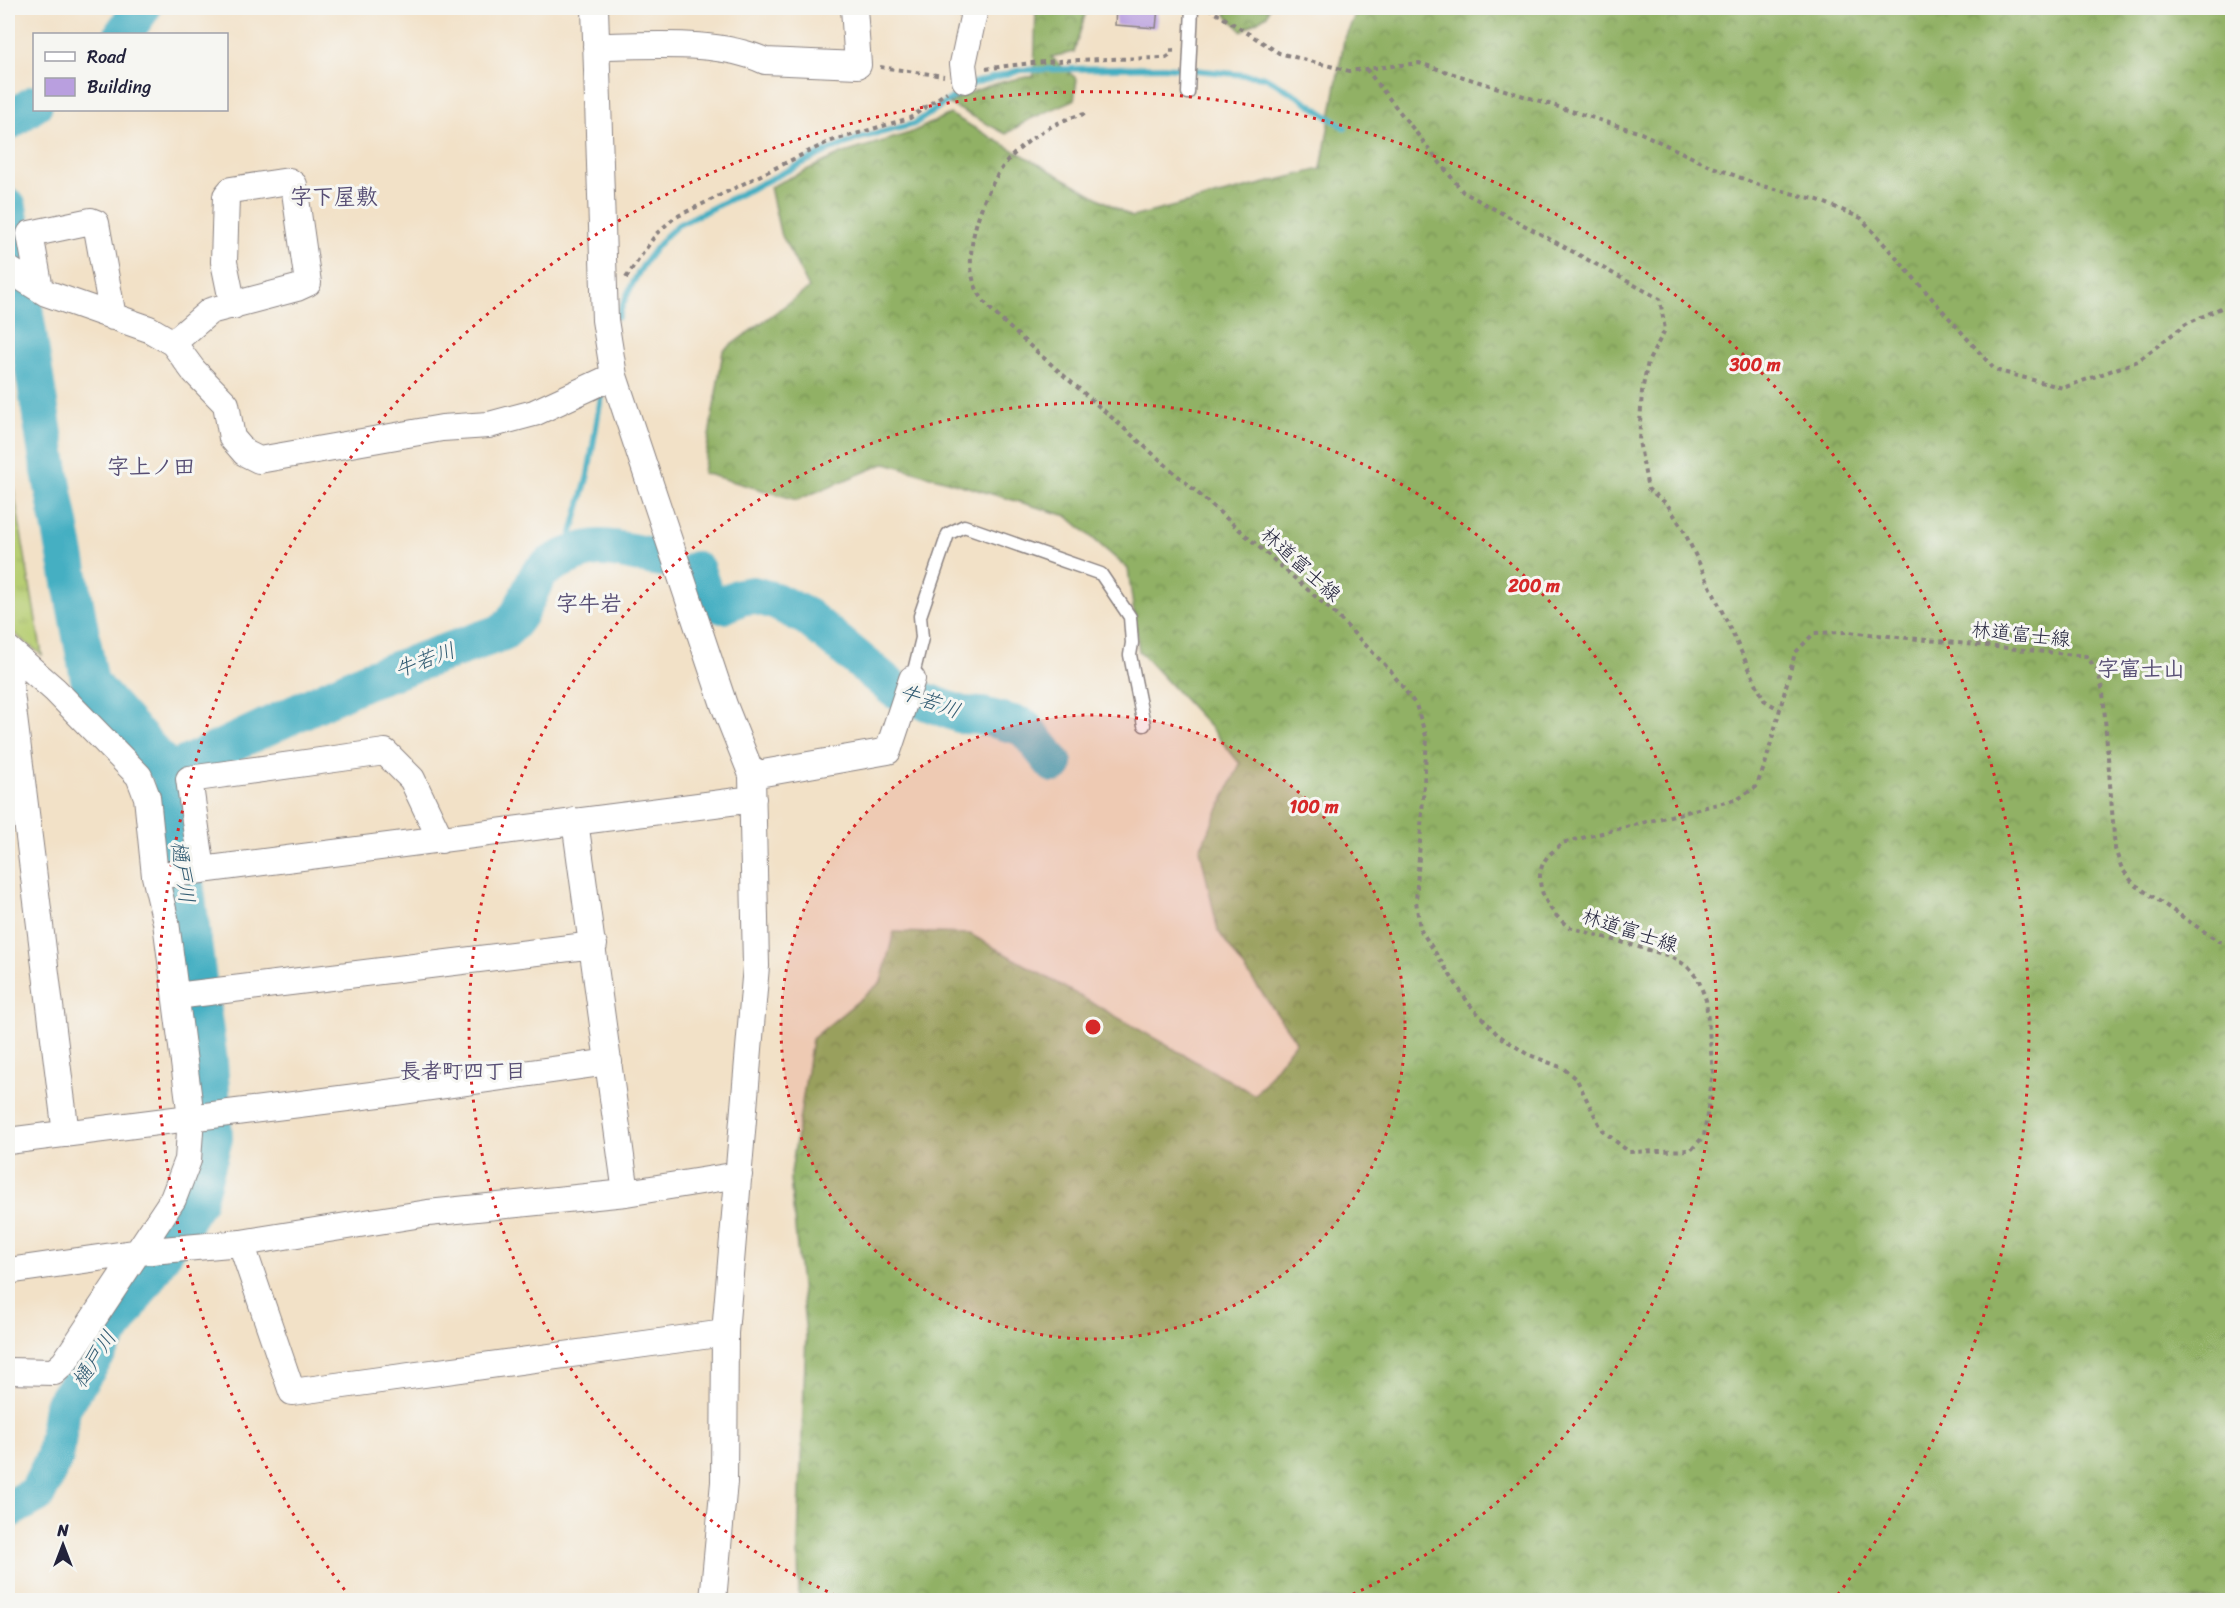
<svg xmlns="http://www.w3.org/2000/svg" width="2240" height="1608" font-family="Sriracha,'Klee One',sans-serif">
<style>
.forest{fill:url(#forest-crowns);stroke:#5a6a50;stroke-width:1.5}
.park{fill:url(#park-tufts);stroke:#6c7857;stroke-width:1.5}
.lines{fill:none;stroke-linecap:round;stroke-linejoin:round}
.stream{stroke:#44afc2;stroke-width:6}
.river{stroke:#44afc2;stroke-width:38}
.building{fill:#b99fdf}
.lane-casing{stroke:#8a8281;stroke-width:15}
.street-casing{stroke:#8a8281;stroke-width:28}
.path{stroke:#8a8281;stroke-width:4;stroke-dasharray:4.5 4.5;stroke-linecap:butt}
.lane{stroke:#fff;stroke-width:12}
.street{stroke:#fff;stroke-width:26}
.ring{fill:none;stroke:#d62828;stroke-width:3;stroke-dasharray:3 6}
.labels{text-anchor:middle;stroke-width:6;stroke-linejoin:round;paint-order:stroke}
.street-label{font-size:20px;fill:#22223b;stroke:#f6f6f2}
.water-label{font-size:21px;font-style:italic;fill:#305a71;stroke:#f6f6f2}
.neighbourhood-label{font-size:21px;font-weight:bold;fill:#574e74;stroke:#f6f6f2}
.quarter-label{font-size:22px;font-weight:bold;fill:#574e74;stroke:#f6f6f2}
.centre{fill:#d62828;stroke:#f6f6f2;stroke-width:3}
.ring-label{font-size:18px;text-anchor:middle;font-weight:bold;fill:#d62828;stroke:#f6f6f2;stroke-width:6;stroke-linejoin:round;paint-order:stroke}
</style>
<defs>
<pattern id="forest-crowns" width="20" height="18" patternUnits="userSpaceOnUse" patternTransform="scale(1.5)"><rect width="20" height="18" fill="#91b165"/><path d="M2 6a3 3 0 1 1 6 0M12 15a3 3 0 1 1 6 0" fill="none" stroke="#769054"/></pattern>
<pattern id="park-tufts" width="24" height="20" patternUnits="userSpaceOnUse" patternTransform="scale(1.5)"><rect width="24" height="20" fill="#b7ce73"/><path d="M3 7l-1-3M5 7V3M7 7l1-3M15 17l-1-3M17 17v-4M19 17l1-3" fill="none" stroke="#9db164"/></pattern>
</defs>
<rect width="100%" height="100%" fill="#f6f6f2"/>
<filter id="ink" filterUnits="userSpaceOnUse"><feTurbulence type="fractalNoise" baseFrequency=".0167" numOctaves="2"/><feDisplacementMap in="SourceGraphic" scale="12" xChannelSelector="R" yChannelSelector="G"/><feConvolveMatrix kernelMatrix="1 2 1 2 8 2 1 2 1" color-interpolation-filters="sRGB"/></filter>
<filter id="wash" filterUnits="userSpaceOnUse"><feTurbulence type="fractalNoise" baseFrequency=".008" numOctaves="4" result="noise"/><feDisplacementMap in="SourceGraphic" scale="24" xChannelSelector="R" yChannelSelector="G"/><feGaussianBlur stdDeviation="1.35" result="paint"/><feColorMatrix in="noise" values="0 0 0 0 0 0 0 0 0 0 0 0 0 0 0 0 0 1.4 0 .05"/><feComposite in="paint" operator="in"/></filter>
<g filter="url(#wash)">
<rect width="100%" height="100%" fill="#f2e1c7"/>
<!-- forest -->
<path class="forest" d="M1036 8H1087L1074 52 1051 57 1077 79 1074 100 1030 119 1006 134 949 104C974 88 1005 80 1034 76Z
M1226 8H1269L1267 15 1242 31 1226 15Z
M1358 8H2232V1600H799L798 1543 806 1335 790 1179 812 1039 881 982 894 932 970 934 1255 1095 1296 1041 1218 931 1200 849 1240 764 1210 727 1139 651 1128 569 1067 516 886 463 797 500 703 473 723 351 809 288 780 232 770 187 841 154 910 133 950 114 1132 217 1321 169 1344 40Z"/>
<!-- park -->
<path class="park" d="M8 457 42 655 8 629Z"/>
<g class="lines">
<!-- stream -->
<path class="stream" d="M618 317C631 282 649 249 678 225L825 152 860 138 914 124 974 83 1021 70 1164 67 1265 77 1301 98 1345 128
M565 558 588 475 601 397"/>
<!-- river -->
<path class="river" d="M123 34 142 8
M8 122 34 104
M8 207 48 460 90 683 170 772 209 1062 214 1138 197 1201 62 1407 55 1456 37 1494 8 1510
M696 570 706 599 723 605 740 597 753 595 775 601 807 617 895 690 962 715 982 716 1024 727 1054 764
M170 772 365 681 503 632C522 616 526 598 537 577 546 563 583 548 600 548 619 548 641 555 660 558"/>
</g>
<g id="blocks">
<!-- building -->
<path class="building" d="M1116 8H1158L1156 28 1115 25Z"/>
</g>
</g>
<g filter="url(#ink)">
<use href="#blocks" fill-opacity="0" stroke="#8a8281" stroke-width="1.5"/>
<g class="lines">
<defs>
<path id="lane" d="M1188 93 1192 8
M912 679 922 638 920 616 948 534 964 526 1101 574 1130 617 1132 643 1130 655 1144 725"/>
<path id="street" d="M595 8 605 320 614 376 724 705 752 775 756 966 725 1333 724 1482 713 1600
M596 46C648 46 717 39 765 61L858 65 854 8
M965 80 963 64 975 8
M8 269 46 293 149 329 173 343 193 370 226 404 232 438 245 453 259 460 442 428 489 425 534 413 614 376
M40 289 30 234 91 221 96 223 113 317
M173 343 210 311 297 288 308 283 294 185 289 181 231 190 226 196 224 262 233 306
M8 649 55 690 139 776 147 797 155 876 166 922 191 1117 188 1160 173 1199 64 1363 54 1372 8 1371
M8 669 66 1134
M752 775 888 751 912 679
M575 821 626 1193
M202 870 189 779 385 752 412 779 441 840
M155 876C355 852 554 823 753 799
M176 996 594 945
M8 1141 395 1092 609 1062
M241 1243 292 1392 725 1333
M8 1271 140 1252 241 1243 428 1213 626 1193 739 1175"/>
</defs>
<!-- lane casing -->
<use href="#lane" class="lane-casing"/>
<!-- street casing -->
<use href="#street" class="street-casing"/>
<!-- path -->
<path class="path" d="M1208 8 1279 53 1349 71 1419 63 1641 133 1708 165 1759 185 1818 200 1861 218 1995 370 2063 388 2138 361 2186 324 2232 303
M880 67 944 76
M986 69C1046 59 1106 59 1166 58L1172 54V48
M1366 69 1463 192 1660 299 1665 330 1648 362 1642 391 1639 441 1648 489 1667 504 1683 529 1764 700 1780 710
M1085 114C1056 119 1019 144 1002 168 982 196 962 252 975 285 983 306 1004 322 1020 337L1332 611 1389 669 1416 705 1427 739 1416 901 1420 929 1469 1004 1498 1035 1527 1054 1563 1068 1577 1080 1602 1130 1629 1152 1691 1150 1704 1136 1713 1072 1706 1000 1698 979 1687 966 1670 956 1569 927C1549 913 1528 880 1548 856 1552 852 1558 848 1562 843L1738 799 1756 787 1765 765 1795 653 1814 633 1848 632 2086 656 2098 671 2103 692 2115 849 2122 869 2134 884 2218 941 2232 943
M626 278 656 234 674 218 828 142 910 118 947 92"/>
<!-- lane -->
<use href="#lane" class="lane"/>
<!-- street -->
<use href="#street" class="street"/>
</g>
</g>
<!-- distance rings -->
<circle cx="1093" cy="1027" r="312" fill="#d62828" fill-opacity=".12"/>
<g class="ring">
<circle cx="1093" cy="1027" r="312"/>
<path d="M844 1599A624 624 0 1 1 1342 1599"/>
<path d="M350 1597A936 936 0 1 1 1836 1597"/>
</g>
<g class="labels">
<!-- street labels -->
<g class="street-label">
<text transform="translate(1301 564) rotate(42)" y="7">林道富士線</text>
<text transform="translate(2021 634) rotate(6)" y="7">林道富士線</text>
<text transform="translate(1630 930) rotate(18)" y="7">林道富士線</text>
</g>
<!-- water labels -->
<g class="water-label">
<text transform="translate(425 660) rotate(-20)" y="7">牛若川</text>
<text transform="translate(930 701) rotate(20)" y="7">牛若川</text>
<text transform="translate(183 872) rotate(82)" y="7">樋戸川</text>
<text transform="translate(94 1359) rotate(-57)" y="7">樋戸川</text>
</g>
<!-- neighbourhood labels -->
<g class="neighbourhood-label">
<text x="463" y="1078">長者町四丁目</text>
</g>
<!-- quarter labels -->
<g class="quarter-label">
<text x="334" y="204">字下屋敷</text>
<text x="151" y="474">字上ノ田</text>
<text x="589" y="611">字牛岩</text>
<text x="2141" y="676">字富士山</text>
</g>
</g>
<circle cx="1093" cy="1027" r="9" class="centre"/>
<g class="ring-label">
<text x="1755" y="371">300 m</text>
<text x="1534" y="592">200 m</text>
<text x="1314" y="813">100 m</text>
</g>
<!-- margin -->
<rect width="2240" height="1608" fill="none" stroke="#f6f6f2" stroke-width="30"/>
<!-- legend -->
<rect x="33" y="33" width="195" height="78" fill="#f6f6f2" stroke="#a1a1a9" stroke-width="1.5"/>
<rect x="45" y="52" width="30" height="9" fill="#ffffff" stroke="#a1a1a9" stroke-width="1.5"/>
<text x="87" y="63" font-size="18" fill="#22223b">Road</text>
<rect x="45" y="78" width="30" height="18" fill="#b99fdf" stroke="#a1a1a9" stroke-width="1.5"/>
<text x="87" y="93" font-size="18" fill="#22223b">Building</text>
<!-- north arrow -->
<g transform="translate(63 1545)" stroke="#f6f6f2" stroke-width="4.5" paint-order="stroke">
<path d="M0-4.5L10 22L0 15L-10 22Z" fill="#22223b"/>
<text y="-9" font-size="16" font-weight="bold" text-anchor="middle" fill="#22223b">N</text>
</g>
</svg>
